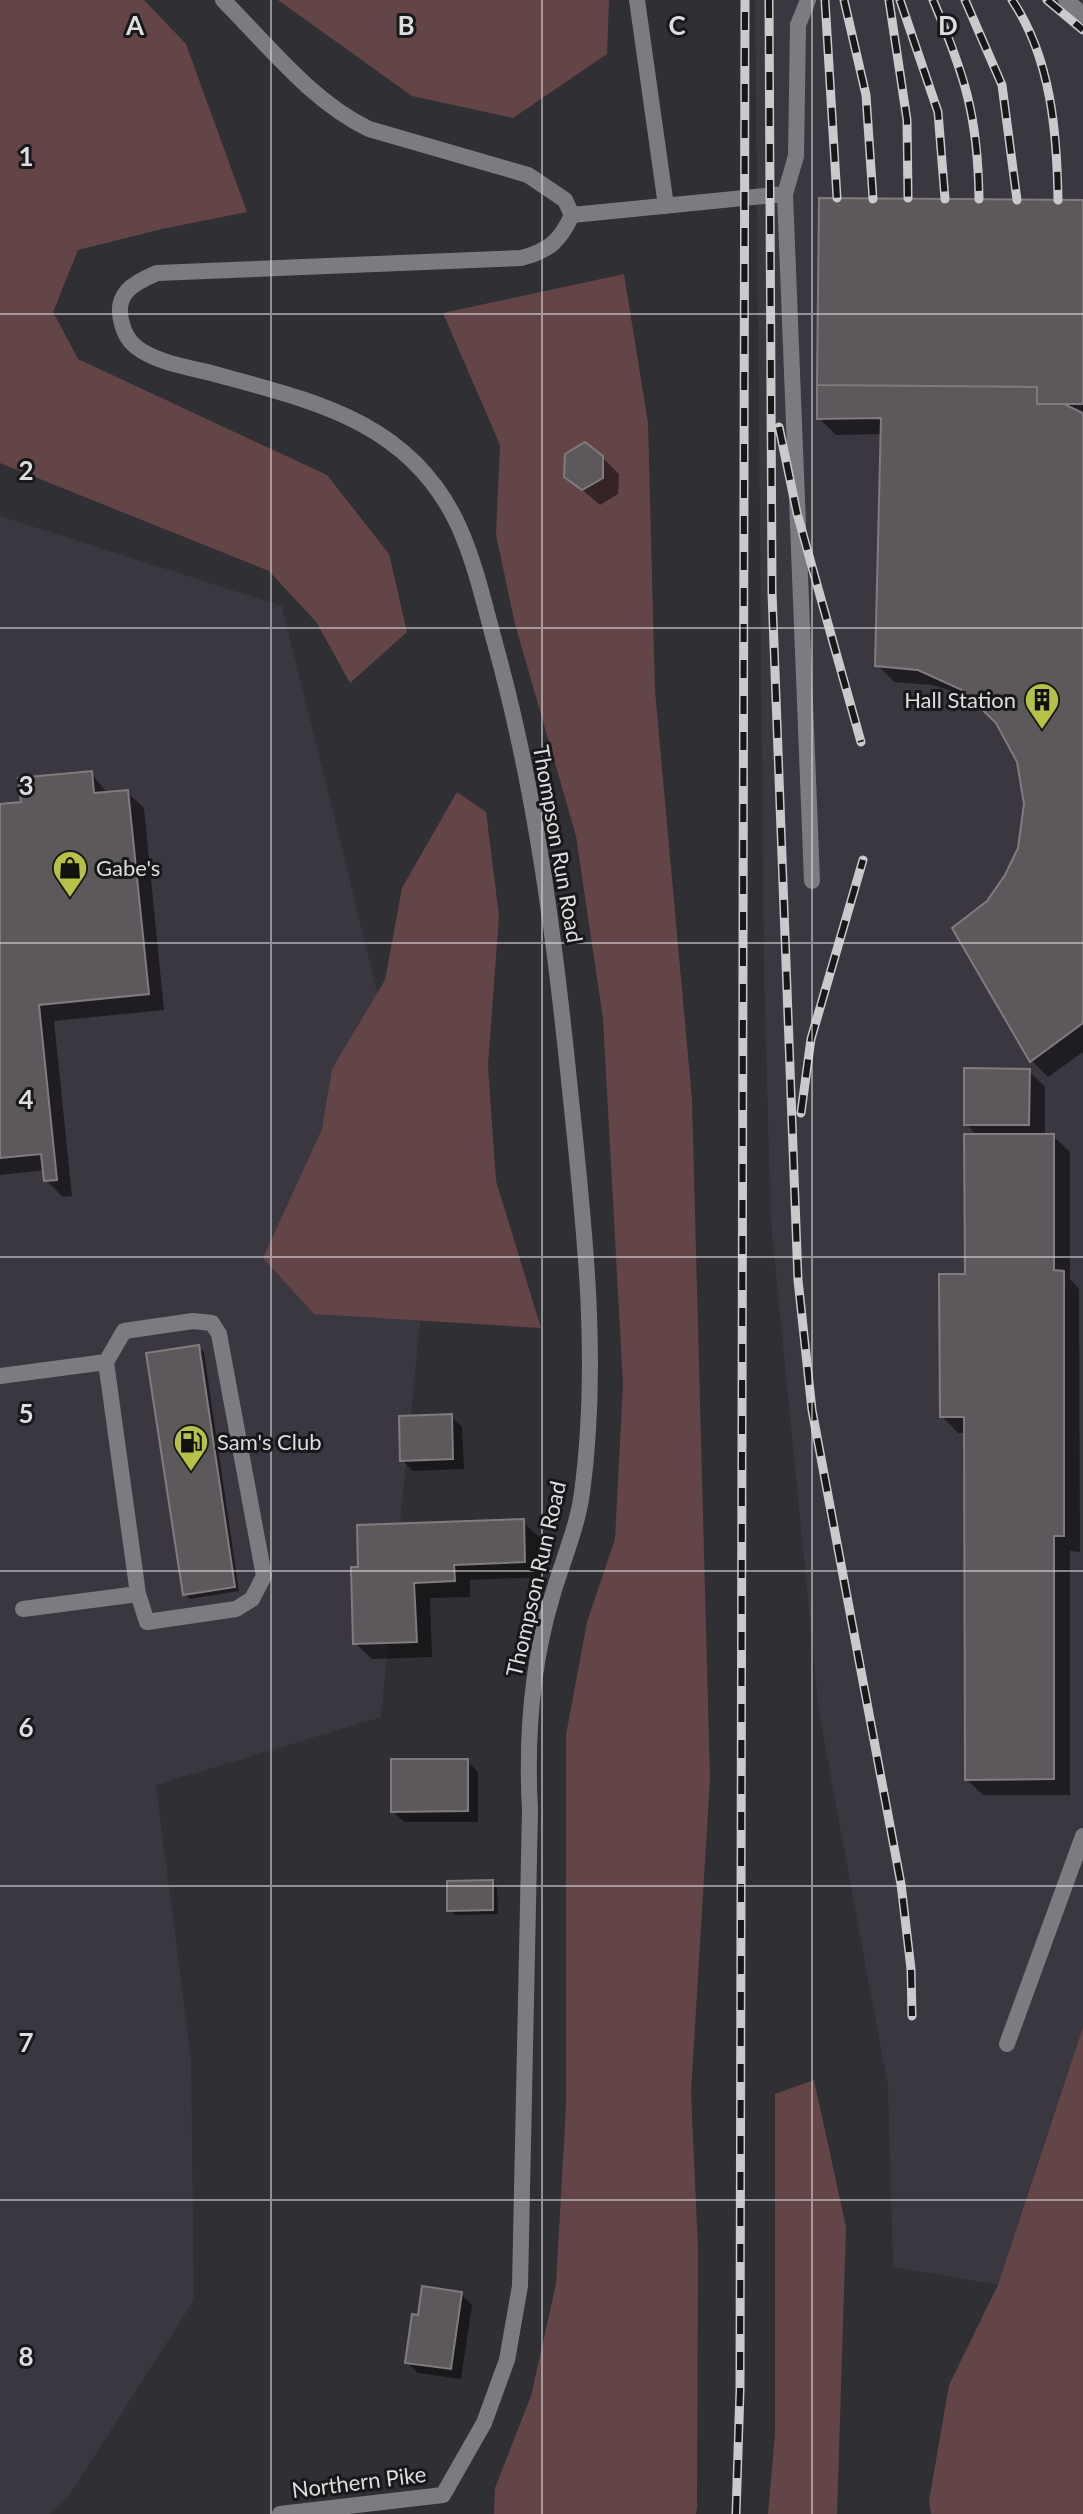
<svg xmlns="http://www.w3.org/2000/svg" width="1083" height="2514" font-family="Lato,sans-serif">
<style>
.built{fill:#3b3740}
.green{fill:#634548}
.shadow{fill:#0007}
.building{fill:#5d585b;stroke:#807b7e;stroke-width:2}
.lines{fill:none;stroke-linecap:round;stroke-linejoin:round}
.service{stroke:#7d7b80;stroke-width:16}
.tertiary{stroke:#7d7b80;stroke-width:16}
.rail-casing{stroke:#cac9cc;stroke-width:9}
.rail{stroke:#181719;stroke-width:6;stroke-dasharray:18;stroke-linecap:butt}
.grid{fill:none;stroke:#dedde0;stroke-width:2;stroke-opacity:0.55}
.labels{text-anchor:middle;stroke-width:6;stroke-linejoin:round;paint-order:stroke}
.poi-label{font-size:22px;fill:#dedde0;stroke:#181719;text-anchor:start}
.street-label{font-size:22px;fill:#dedde0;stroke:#181719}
.grid-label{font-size:26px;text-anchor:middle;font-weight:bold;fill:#dedde0;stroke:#181719;stroke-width:6;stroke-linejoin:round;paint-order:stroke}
</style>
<rect width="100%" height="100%" fill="#302f33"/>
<!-- built -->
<path class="built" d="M755 0H1083V2027L998 2285 893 2267 888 2087 819 1713 771 1222 764 979Z
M0 516 282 606 431 1210 381 1717 156 1785 191 2060 194 2300 70 2494 50 2514H0Z"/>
<!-- green -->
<path class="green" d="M0 0H144L186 44 247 212 162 229 78 250 53 312 78 359 327 475 389 554 407 632 350 683 317 623 269 571 0 463Z
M278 0H609L607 54 513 118 412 96Z
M624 274 648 423 655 691 692 1100 710 1779 691 2092 698 2249 697 2507 696 2514H494L495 2488 531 2396 556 2284 566 2107V1735L587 1622 615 1539 623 1384 603 1019 576 836 515 624 496 535 500 445 443 313Z
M457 792 486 812 499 916 488 1066 496 1181 541 1328 314 1314 263 1258 322 1129 332 1069 385 980 402 888Z
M1083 2027V2514H931L929 2501 949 2385 998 2285Z
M814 2080 846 2227 837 2514H768L775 2434V2094Z"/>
<!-- shadow -->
<path class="shadow" d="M1083 202V1052L1048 1077 1031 1060 988 902 1007 876 1024 827V784L1011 743 985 709 956 692 932 685 894 682 878 665 883 434 836 435 819 418Z
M602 457 619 474 618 494 600 505 566 476Z
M91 773 108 794 127 792 144 808 164 1010 54 1021 72 1196 63 1197 46 1180 45 1170 0 1175V806L23 803Z
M1029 1071 1045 1087V1136H1053L1070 1152V1279L1079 1289 1080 1552 1070 1551V1795H983L966 1779V1433H958L942 1416 967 1276 977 1136 966 1124Z
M198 1347 204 1352 239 1591 190 1599 185 1594Z
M451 1416 462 1427 464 1469 413 1471 402 1460Z
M523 1522 540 1538 541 1577 470 1580V1597L430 1598 432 1657 372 1659 355 1643 353 1569Z
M467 1761 478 1772V1822H404L393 1811Z
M492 1882 497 1887 498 1914 455 1915 449 1910Z
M461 2294 472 2305 461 2379 418 2373 407 2362 420 2317Z"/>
<!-- building -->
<path class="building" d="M819 198 1083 200V404H1037V387L817 385Z
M817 385 1037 387V404H1064L1083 413V1023L1030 1062 952 928 987 901 1005 875 1018 848 1024 804 1017 762 996 723 962 690 918 670 875 666 881 418 817 419Z
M585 442 603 456V478L582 490 564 477 565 454Z
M92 771 94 793 128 790 149 994 39 1005 57 1180 44 1181 41 1154 0 1158V804L21 802 18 778Z
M964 1068 1030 1069 1029 1125H964Z
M964 1134H1054V1270L1064 1271V1536H1054V1779L965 1780 964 1417H940L939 1274H965Z
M199 1345 235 1587 183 1595 146 1353Z
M452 1414 453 1459 400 1461 399 1416Z
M524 1519 525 1562 454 1565 455 1581 414 1583 417 1642 353 1644 351 1567H358L357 1525Z
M391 1759H468V1811L391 1812Z
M493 1880V1910L447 1911V1881Z
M422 2286 462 2292 451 2369 405 2363 412 2314 418 2315Z"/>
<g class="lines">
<!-- service -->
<path class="service" d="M637 0 666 206
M1066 0 1083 15
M785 194 796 156 798 25 808 0
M572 215 785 194 812 881
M106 1362 124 1331 193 1321 212 1323 219 1334 264 1576 252 1599 236 1609 147 1622 138 1594
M0 1376 106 1362 138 1594 23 1609
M1007 2044 1083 1836"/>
<!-- tertiary -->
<path class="tertiary" d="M223 0C268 45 311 101 369 129L528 175 565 200 572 215C560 241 549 251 521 258L157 273C133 283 113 294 122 324 124 332 128 340 135 346 154 362 187 367 211 373 313 401 411 421 459 527 476 565 485 607 496 647 536 792 555 941 570 1090 584 1223 600 1360 582 1493 577 1529 562 1562 552 1597 531 1667 526 1737 530 1810L520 2286 507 2360 484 2423 443 2495 280 2514"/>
<defs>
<path id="rail" d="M769 0 772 592 798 1280 812 1410 901 1884 911 1969 912 2016
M825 0 837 198
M844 0 866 95 873 199
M889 0 907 120 908 198
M900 0 938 112 945 199
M933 0C965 76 978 116 979 199
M965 0 1002 85 1017 200
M1012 0C1051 58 1057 132 1058 200
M1047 0 1083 30
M779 427 797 513 861 742
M801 1113 811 1039 863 860
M736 2514 740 2390 745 0"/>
</defs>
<!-- rail casing -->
<use href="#rail" class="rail-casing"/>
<!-- rail -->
<use href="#rail" class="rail"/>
</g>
<!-- grid -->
<path class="grid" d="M271 0V2514M542 0V2514M812 0V2514M0 314H1083M0 628H1083M0 943H1083M0 1257H1083M0 1571H1083M0 1886H1083M0 2200H1083"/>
<!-- icons -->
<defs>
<symbol id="building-pin" viewBox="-11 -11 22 30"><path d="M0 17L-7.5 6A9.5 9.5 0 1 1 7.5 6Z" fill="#b7c148" stroke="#181719"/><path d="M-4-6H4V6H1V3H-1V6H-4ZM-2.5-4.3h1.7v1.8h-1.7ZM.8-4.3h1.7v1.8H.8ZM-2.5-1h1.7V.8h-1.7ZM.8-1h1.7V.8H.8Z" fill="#111"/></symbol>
<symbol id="shop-pin" viewBox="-11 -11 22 30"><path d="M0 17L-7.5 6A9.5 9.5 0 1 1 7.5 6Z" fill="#b7c148" stroke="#181719"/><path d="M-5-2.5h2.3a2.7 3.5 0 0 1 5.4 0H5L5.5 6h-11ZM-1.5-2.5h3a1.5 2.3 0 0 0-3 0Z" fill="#111"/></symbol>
<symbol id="fuel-pin" viewBox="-11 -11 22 30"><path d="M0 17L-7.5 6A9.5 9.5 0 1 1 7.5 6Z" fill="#b7c148" stroke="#181719"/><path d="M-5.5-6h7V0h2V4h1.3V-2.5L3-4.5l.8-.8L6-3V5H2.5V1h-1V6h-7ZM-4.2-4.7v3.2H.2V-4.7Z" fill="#111"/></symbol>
</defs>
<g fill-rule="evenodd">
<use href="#building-pin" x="1022" y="680" width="40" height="54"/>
<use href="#shop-pin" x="50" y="848" width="40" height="54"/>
<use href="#fuel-pin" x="171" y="1422" width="40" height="54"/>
</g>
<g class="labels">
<!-- poi labels -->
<g class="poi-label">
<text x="1016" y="708" text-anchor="end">Hall Station</text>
<text x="96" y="876">Gabe's</text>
<text x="217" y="1450">Sam's Club</text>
</g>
<!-- street labels -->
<g class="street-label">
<text transform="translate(558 844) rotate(80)" y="8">Thompson Run Road</text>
<text transform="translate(536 1579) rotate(-77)" y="8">Thompson Run Road</text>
<text transform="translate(359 2482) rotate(-7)" y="8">Northern Pike</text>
</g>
</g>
<g class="grid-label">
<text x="135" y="35">A</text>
<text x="406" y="35">B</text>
<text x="677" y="35">C</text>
<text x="948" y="35">D</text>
<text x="26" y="166">1</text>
<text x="26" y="480">2</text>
<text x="26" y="795">3</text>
<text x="26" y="1109">4</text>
<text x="26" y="1423">5</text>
<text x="26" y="1737">6</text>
<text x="26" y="2052">7</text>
<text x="26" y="2366">8</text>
</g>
</svg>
